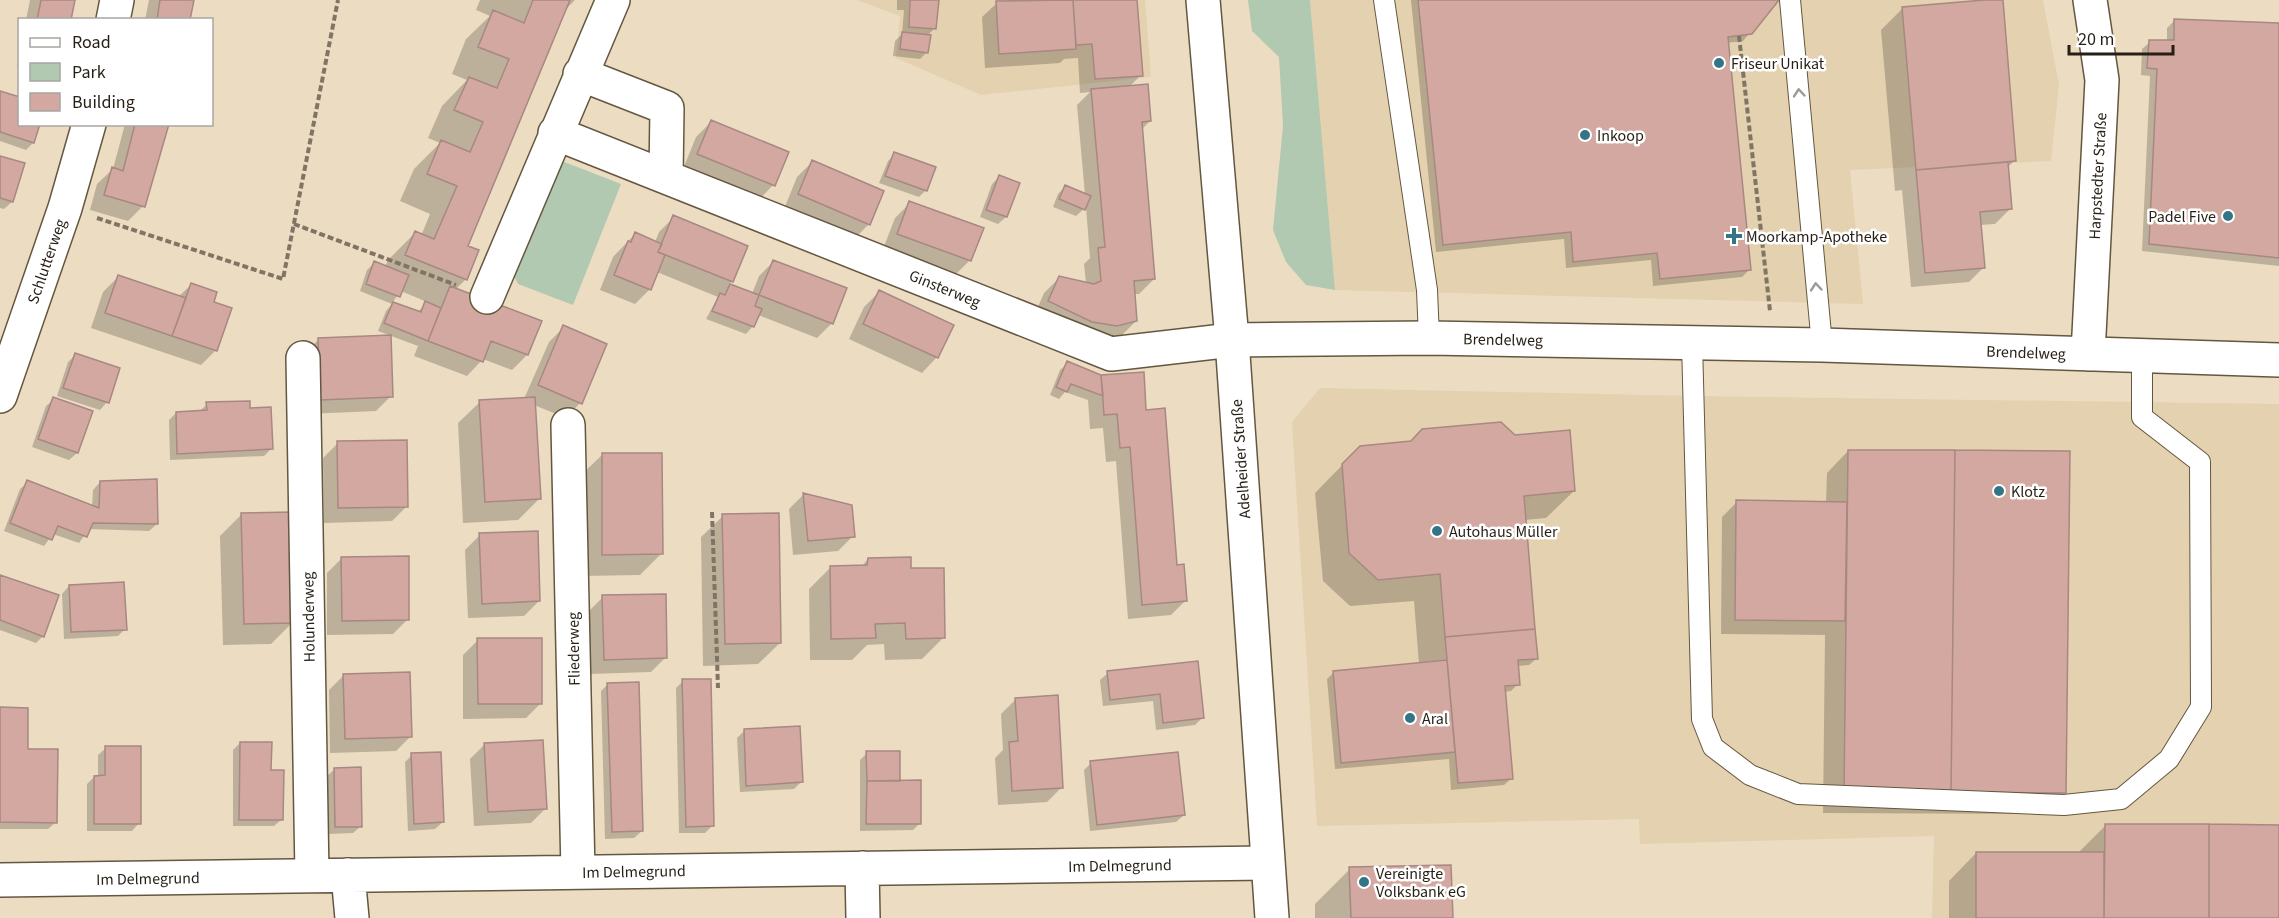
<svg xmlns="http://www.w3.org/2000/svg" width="2279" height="918" font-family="'Source Sans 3',sans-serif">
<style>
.built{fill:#e4d1af}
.green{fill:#b1c9b0}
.shadow{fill:#0003;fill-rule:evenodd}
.building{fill:#d3a8a0;stroke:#a78882;stroke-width:1.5}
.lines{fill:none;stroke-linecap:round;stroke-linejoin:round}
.lane-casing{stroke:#645740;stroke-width:22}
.street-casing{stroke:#645740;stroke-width:36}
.secondary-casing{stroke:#645740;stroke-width:36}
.path{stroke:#807564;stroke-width:4;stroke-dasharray:6 3;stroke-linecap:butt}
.lane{stroke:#fff;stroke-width:20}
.street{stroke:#fff;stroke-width:33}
.secondary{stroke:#fff;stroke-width:33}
.oneway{stroke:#9d9a96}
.poi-dot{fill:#337587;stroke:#fff;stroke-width:2}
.labels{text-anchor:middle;stroke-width:5;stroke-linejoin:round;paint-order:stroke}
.poi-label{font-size:16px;fill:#251f15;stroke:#fff;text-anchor:start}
.street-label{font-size:16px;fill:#251f15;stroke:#fff}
</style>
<rect width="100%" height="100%" fill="#ecdcc2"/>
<!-- built -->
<path class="built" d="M857 0H1145L1151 77 981 95 896 58 900 16Z
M1310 0H2043L2059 85 2051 161 1850 170 1863 304 1335 290Z
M1320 388 1694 396 2279 404V918H1932L1934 836 1640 844 1639 819 1317 826 1292 422Z"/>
<!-- green -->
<path class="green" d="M1248 0H1310L1335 290 1306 285 1286 262 1273 230 1283 126 1279 57 1252 31Z
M554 158 621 184 573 305 518 284 510 268Z"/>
<!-- shadow -->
<path class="shadow" d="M30 0H73L69 20H26Z
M149 0H192L188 20H145Z
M480 0H575L564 11 466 247V279L455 290 540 322 527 355 512 370 483 359 467 376 414 356 418 346 378 331 386 311 392 304 360 291 367 270 374 263 385 267 388 260 415 233 421 236 430 214 400 201 414 169 440 143 428 138 442 106 467 80 452 74 466 39 490 16 476 10ZM401 291 427 302 417 313 392 303Z
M897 0H937L935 28 927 36V52L920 59 893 56 895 41 902 34 904 10H897Z
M1033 0H1136L1141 75 1129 87 1150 121 1141 130 1154 279 1139 294H1134L1136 321 1121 336 1101 341 1034 316 1044 293 1059 278 1086 283 1084 264 1090 258 1086 207 1076 216 1053 207 1058 194 1065 187 1085 195 1077 105 1090 92 1080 93 1078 58 1064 59 1060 63 985 68 982 17 997 3Z
M1411 0H1777L1743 41 1727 43 1749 270 1742 277 1653 286 1651 260 1566 268 1564 239 1436 252Z
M2001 0 2015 160 2007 168 2010 209 1995 224 1980 225 1984 267 1969 282 1911 287 1902 190 1895 191 1881 30 1903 8Z
M2174 21 2279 25V266L2142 251 2150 76 2141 75 2142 49 2150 42H2167V28Z
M20 52V68L17 67Z
M0 93 20 124H39L33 143 26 150 0 141Z
M711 122 773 185 759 200 683 169 696 137Z
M125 124H167L143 206 128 221 90 210 97 184 113 169Z
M895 154 926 190 919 197 879 183 888 161Z
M0 158 12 202 4 209 0 208Z
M812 162 869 224 854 239 784 209 797 177Z
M999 177 1018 184 1006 217 998 224 980 217 992 184Z
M910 203 970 260 955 275 883 249 895 218Z
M674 217 732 281 729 285 752 294 759 276 774 261 832 323 817 338 758 315 753 326 746 334 706 319 718 297 657 272 650 289 635 304 600 290 613 257 635 234 655 242 659 232Z
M118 277 178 297 191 285 216 350 201 365 91 328 103 292Z
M879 292 952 325 936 358 922 373 849 339 864 307Z
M564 327 605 345 580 403 566 418 534 405 539 499 518 520 463 523 458 423 480 402 524 399 549 342Z
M319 339 391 396 376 411 306 414 304 354Z
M75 355 107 402 100 410 57 396 68 362Z
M1068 363 1145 411 1176 566 1186 600 1171 615 1128 619 1116 461 1106 462 1103 428 1090 429 1088 400 1065 392 1059 399 1050 395 1060 370Z
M54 399 91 412 77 453 69 460 32 447 46 406Z
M207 404 249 410 271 449 264 456 170 460 169 420 176 413 200 411Z
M338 443 407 506 392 521 324 523 323 458Z
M1360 447 1574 491 1546 518 1524 520 1537 658 1529 665 1517 666 1518 684 1511 691 1504 692 1512 778 1504 785 1451 790 1449 759 1335 769 1327 679 1334 672 1419 664 1414 601 1350 606 1323 581 1315 493Z
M1848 451 2064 792 2043 814 1823 813 1825 635 1721 634 1722 517 1737 502 1826 503 1827 473Z
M602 455 661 554 640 575 581 576 580 476Z
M28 482 92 508 93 490 100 482 157 524 149 531 89 529 79 543 53 534 44 546 4 531 20 489Z
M804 494 853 536 838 551 793 555 789 509Z
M242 514 293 622 271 644 223 645 220 536Z
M723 516 780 643 758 664 703 666 701 537Z
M480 535 539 601 524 616 468 618 465 550Z
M342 558 408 619 393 634 327 635V573Z
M868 559 910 569 943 638 922 659 885 660 884 644 867 645 852 660H810L809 589 831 567H861Z
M0 576 43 636 36 643 0 630Z
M69 586 125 629 118 636 64 639 62 594Z
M603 597 666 657 651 672 590 674 588 612Z
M478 640 541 703 526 718 463 719V655Z
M1196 663 1202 718 1195 725 1156 730 1153 701 1103 706 1100 680 1108 673Z
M344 675 411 736 396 751 330 753 329 690Z
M683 681 712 826 705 833H679L676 688Z
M608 684 642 831 634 838 605 839 601 691Z
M1016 699 1062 787 1047 802 998 805 995 758 1003 750 1001 714Z
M0 709 27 750 56 822 48 829H0Z
M744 731 801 782 794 789 740 792 737 738Z
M240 743 270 771 282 819 274 826H233V750Z
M485 744 546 808 531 823 474 826 470 759Z
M106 748 139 823 132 831H87V784L94 777H98V755Z
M867 753 898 782 920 823 913 830 860 831V760Z
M412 755 443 822 435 829 408 831 405 762Z
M1091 763 1184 815 1176 822 1090 831 1084 770Z
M335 769 361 826 353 833 328 834 327 776Z
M2105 826H2279V918H1949V881L1976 853H2078Z
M1350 869 1451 918H1315V904Z"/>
<!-- building -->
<path class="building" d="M41 0H75L71 20H37Z
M160 0H194L190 20H157Z
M533 0H570L468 246 479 250 467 280 405 255 415 231 434 239 457 186 427 174 441 140 470 152 483 122 454 110 469 77 497 88 509 59 478 47 493 10 524 23Z
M910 0H939L936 29 909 27Z
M1073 0 1076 49 999 54 996 1Z
M1073 0H1137L1143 76 1095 79 1092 44 1076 45Z
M1418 0H1779L1752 34 1728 37 1751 270 1660 279 1657 253 1573 262 1571 232 1443 245Z
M1984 0H2003L2016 161 1916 170 1902 7Z
M2174 19 2279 23V258L2149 244 2157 69 2147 68 2149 40H2174Z
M902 32 931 35 928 53 900 49Z
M1148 84 1151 121 1142 122 1155 279 1134 281 1137 321 1117 326 1092 322 1048 301 1059 276 1094 284 1101 281 1098 248 1105 247 1091 89Z
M0 91 20 97V124H40L34 143 0 132Z
M711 120 789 152 775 186 697 154Z
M135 124H169L145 207 104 195 112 167 123 171Z
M894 152 936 167 927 191 885 176Z
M0 156 25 163 13 202 0 198Z
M812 160 884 191 870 225 798 194Z
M2008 162 2012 209 1980 212 1985 268 1925 273 1916 170Z
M999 175 1020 183 1007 217 986 210Z
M1065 185 1091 196 1085 210 1059 199Z
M909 201 984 228 971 261 897 234Z
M673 215 748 246 733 282 658 252Z
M635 232 662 244 658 252 665 255 651 290 614 275 628 241 631 242Z
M773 260 847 288 833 324 759 295Z
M374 261 409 275 400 297 366 284Z
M118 275 186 298 172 336 105 313Z
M191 283 217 292 214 302 232 308 217 351 172 336Z
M730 284 759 295 755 306 762 309 754 327 712 311 720 293 725 295Z
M450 286 542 321 528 355 491 341 483 362 428 341Z
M879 290 954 325 938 358 863 324Z
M425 301 441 308 428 341 384 323 393 302 421 312Z
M563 325 607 344 582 404 538 385Z
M391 335 393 397 320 400 318 338Z
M75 353 120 368 109 403 63 388Z
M1067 361 1101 375 1103 396 1071 384 1067 392 1056 387Z
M1144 372 1146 410 1165 408 1177 565 1184 564 1187 601 1142 605 1130 447 1120 448 1117 414 1104 415 1101 375Z
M53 397 93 411 78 453 38 439Z
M535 397 541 499 485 502 479 400Z
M250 401V408L271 407 273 449 177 454 176 412 207 410 206 402Z
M1501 422 1515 435 1570 430 1575 491 1524 496 1535 629 1445 637 1440 574 1378 580 1349 553 1342 464 1360 446 1411 441 1422 429Z
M407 440 408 507 338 508 337 441Z
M1848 450H1955L1951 792H1844Z
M1955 450 2070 451 2066 793 1951 792Z
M602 453H662L663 554 602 555Z
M157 479 158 524 93 523 87 537 58 526 52 540 10 523 27 480 99 508 100 481Z
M803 493 852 505 855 537 808 541Z
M1736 500 1847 502 1845 621 1735 620Z
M292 512 295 623 244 624 241 513Z
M779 513 781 643 725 644 722 514Z
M538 531 540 601 482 604 479 533Z
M409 556V620L342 621 341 557Z
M911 557V568H944L945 638 906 639 905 623 875 624 876 638 831 639 830 566 867 565 868 558Z
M0 575 59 595 44 637 0 620Z
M124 582 127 630 71 632 69 585Z
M666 594 667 658 604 660 602 595Z
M1535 629 1538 659 1518 660 1520 685 1505 686 1513 779 1458 783 1445 637Z
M477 638H542V704H478Z
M1447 660 1455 752 1341 763 1333 671Z
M1198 661 1204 718 1163 723 1160 694 1110 700 1107 671Z
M410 672 412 737 345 739 343 674Z
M682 679H711L714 826 686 827Z
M639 682 643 831 612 832 607 683Z
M1058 695 1063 788 1012 791 1009 742 1018 741 1015 698Z
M0 707 28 708V749H58L57 823 0 822Z
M800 726 803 782 746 786 744 729Z
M543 740 547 809 488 812 484 743Z
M240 742H272L271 770H284L283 820H239Z
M105 746H141V824H94V776L105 775Z
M866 751H900V781H867Z
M441 752 444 822 414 824 411 753Z
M1178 752 1185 815 1097 825 1090 761Z
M361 767 362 827H335L334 768Z
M921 780V824H866L867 781Z
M2105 824H2209V918H2104Z
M2209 824 2279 825V918H2209Z
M1976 852H2104V918H1976Z
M1451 865 1453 918H1351L1349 867Z"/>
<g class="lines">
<defs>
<path id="lane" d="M1384 0 1427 290 1429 338
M1790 0 1822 345
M1692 343 1702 719 1713 747 1750 775 1798 794 2064 805 2121 799 2169 759 2201 707 2200 462 2142 417V356"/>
<path id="street" d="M113 20 117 0
M580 74 667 108 666 177
M555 133 1111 354 1232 340 1429 338 1822 345 2279 360
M487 297 613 0
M2088 354 2102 80 2090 0
M303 358 312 875
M0 396 65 208 89 124
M568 425 578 872
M862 868 863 918
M348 875 352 918
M0 880 1267 863"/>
<path id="secondary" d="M1203 0 1232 340 1272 918"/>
</defs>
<!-- lane casing -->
<use href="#lane" class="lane-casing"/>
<!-- street casing -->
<use href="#street" class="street-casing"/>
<!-- secondary casing -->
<use href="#secondary" class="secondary-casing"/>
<!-- path -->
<path class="path" d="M1739 36 1770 311
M97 218 283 279 338 0
M294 224 456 285
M712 512 718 688"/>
<!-- lane -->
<use href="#lane" class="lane"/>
<!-- street -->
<use href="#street" class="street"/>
<!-- secondary -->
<use href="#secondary" class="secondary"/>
</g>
<!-- one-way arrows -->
<defs><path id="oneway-chevron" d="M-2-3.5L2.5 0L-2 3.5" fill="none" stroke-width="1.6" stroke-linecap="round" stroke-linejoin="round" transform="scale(1.5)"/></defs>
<g class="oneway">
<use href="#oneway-chevron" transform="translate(1799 93) rotate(-95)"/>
<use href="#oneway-chevron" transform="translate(1816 287) rotate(-95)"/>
</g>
<!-- markers -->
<g class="poi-dot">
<circle cx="1719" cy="63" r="6"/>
<circle cx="1585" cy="135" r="6"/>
<circle cx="2228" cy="216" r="6"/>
<path d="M1731 227h6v6h6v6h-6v6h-6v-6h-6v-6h6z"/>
<circle cx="1999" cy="491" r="6"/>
<circle cx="1437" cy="531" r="6"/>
<circle cx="1410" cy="718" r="6"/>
<circle cx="1364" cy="882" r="6"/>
</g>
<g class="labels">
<!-- poi labels -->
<g class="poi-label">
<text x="1731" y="69">Friseur Unikat</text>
<text x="1597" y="141">Inkoop</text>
<text x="2216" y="222" text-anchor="end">Padel Five</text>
<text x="1746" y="242">Moorkamp-Apotheke</text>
<text x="2011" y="497">Klotz</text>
<text x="1449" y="537">Autohaus Müller</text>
<text x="1422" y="724">Aral</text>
<text x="1376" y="879">Vereinigte<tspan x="1376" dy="18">Volksbank eG</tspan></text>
</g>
<!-- street labels -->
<g class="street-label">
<text transform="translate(2097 176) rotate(-87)" y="6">Harpstedter Straße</text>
<text transform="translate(46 261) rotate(-71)" y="6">Schlutterweg</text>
<text transform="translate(945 288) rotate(22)" y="6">Ginsterweg</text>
<text transform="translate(1503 339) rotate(1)" y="6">Brendelweg</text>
<text transform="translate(2026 352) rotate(2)" y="6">Brendelweg</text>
<text transform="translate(1240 459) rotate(-94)" y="6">Adelheider Straße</text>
<text transform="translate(308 617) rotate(-91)" y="6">Holunderweg</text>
<text transform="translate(573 649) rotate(-91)" y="6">Fliederweg</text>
<text transform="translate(1120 865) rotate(-1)" y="6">Im Delmegrund</text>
<text transform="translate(634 871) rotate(-1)" y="6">Im Delmegrund</text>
<text transform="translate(148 878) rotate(-1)" y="6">Im Delmegrund</text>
</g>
</g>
<!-- legend -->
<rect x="18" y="18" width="195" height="108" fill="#ffffff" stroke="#a8a5a1" stroke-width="1.5"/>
<rect x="30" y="38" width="30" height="9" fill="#ffffff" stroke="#a8a5a1" stroke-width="1.5"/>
<text x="72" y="48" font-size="18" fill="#251f15">Road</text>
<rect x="30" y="63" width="30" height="18" fill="#b1c9b0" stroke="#a8a5a1" stroke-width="1.5"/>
<text x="72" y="78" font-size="18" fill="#251f15">Park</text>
<rect x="30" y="93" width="30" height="18" fill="#d3a8a0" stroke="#a8a5a1" stroke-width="1.5"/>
<text x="72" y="108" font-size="18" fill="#251f15">Building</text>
<!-- scale -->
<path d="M2069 45v9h104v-9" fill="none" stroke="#251f15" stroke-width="3"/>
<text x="2078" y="45" font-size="18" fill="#251f15" stroke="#ffffff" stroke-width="4.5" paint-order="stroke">20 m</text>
</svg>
